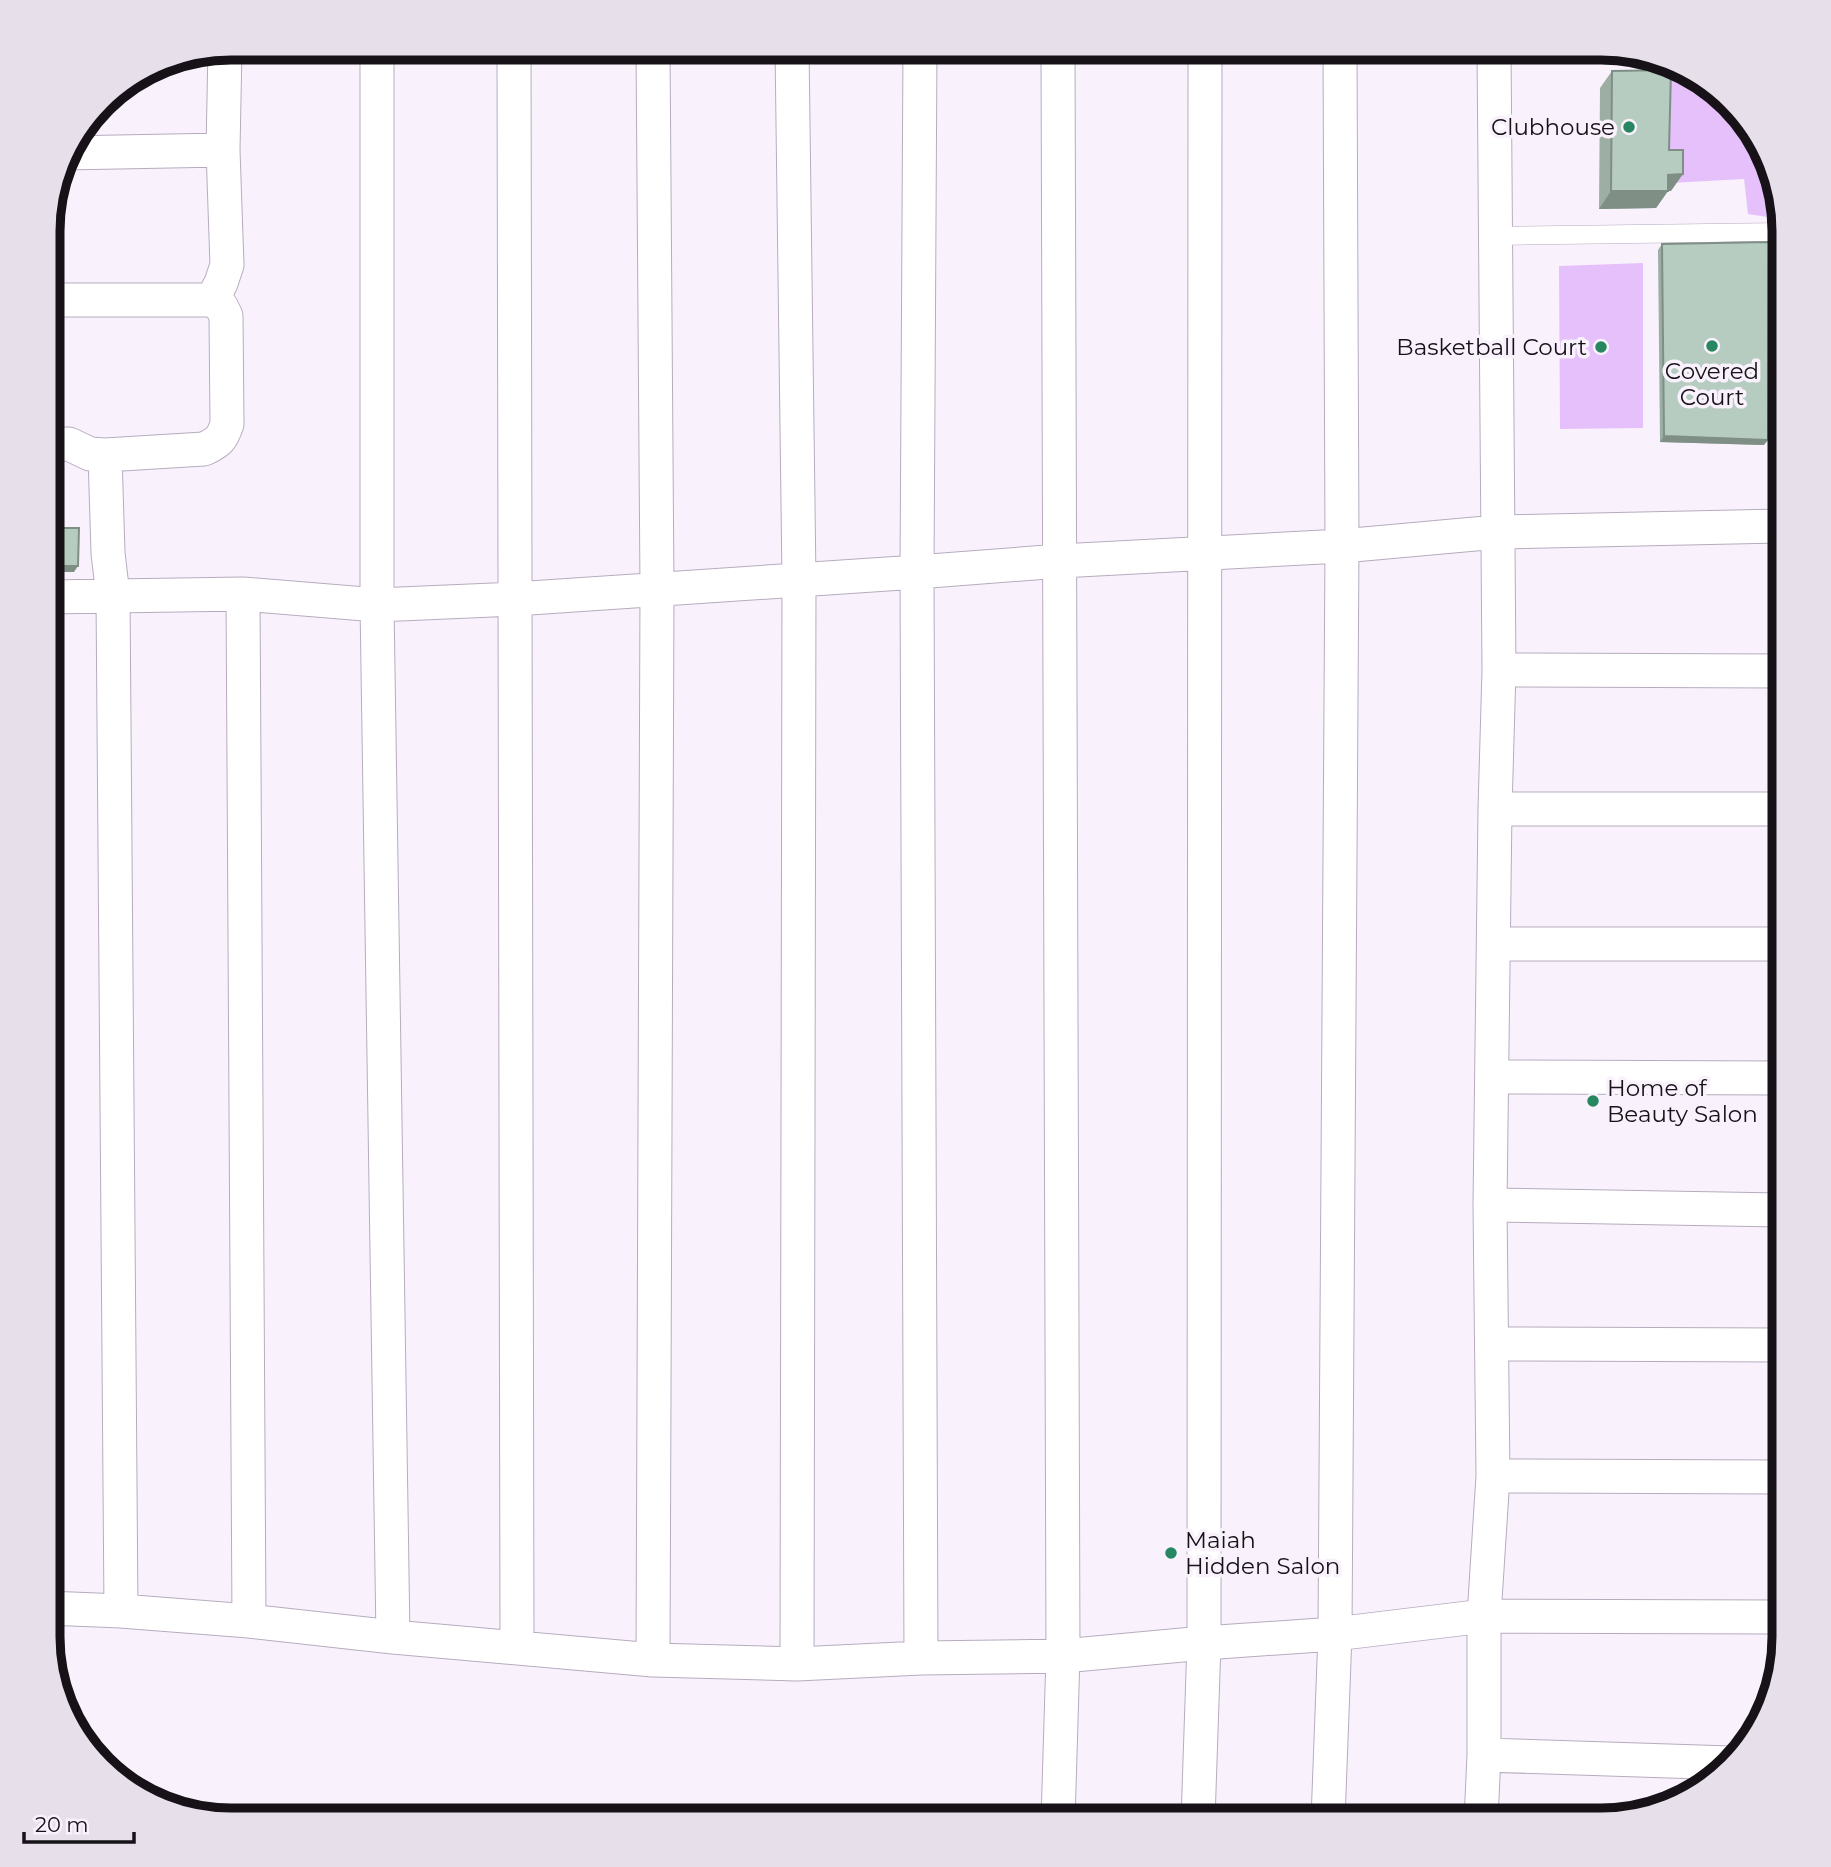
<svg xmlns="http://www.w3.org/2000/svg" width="1831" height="1867" font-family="Montserrat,sans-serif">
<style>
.green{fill:#e5c0fb}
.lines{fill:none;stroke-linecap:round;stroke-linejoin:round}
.lane-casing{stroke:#b7acbe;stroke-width:19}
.street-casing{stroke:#b7acbe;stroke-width:35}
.lane{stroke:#fff;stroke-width:18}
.street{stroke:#fff;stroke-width:33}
.wall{fill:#9dafa5}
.shaded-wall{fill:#7f8f86}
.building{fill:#b6ccc0;stroke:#7f8f86;stroke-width:2}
.poi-dot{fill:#278760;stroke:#f9f2fd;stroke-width:2.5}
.labels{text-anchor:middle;stroke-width:7;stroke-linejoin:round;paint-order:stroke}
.poi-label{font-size:23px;fill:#161218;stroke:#f9f2fd;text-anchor:end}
.rim{fill:none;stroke:#161218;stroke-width:9}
</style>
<rect width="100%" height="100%" fill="#f9f2fd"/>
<!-- green -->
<path class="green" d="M1667 62 1681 66 1738 110 1774 171 1781 214 1774 218 1748 214 1744 179 1671 183Z
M1643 263V428L1560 429 1559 266Z"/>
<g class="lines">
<defs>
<path id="lane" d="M1497 236 1784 232"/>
<path id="street" d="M377 47V605L393 1637
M514 47 517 1648
M792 47 799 580 797 1664
M920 47 917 572 921 1658
M65 153 223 150
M48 300H212
M48 445 69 444 90 454 105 455 204 449C219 442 222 439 227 424L226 316 221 306 212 300 221 283 227 265 223 150 225 48
M105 455 108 553 113 596 121 1611
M243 594 249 1621
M48 597 243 594 377 605 515 599 917 572 1060 561 1342 546 1497 532 1784 526
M1499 670 1784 671
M1495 809H1784
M1494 944H1784
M1493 1077 1784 1078
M1490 1205 1784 1210
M1493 1344 1784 1345
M1493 1476 1784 1477
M47 1608 121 1611 249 1621 393 1637 653 1660 797 1664 921 1658 1063 1656 1204 1643 1335 1634 1484 1616 1784 1617
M653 1660 657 589 653 47
M1484 1755 1730 1763
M1058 1820 1063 1656 1058 47
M1198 1820 1204 1643 1205 48
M1328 1820 1335 1634 1342 546 1340 48
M1481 1820 1484 1755V1616L1493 1476 1490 1205 1495 809 1499 670 1494 48"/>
</defs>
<!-- lane casing -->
<use href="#lane" class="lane-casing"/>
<!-- street casing -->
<use href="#street" class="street-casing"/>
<!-- lane -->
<use href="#lane" class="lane"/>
<!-- street -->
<use href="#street" class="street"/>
</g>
<!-- wall -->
<path class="wall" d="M1612 71 1669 150 1671 191H1668L1656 208 1599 209 1600 88Z
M1662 244 1764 445 1660 442 1658 250Z"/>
<!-- shaded-wall -->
<path class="shaded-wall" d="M1683 174 1671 191H1668L1656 208 1599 209 1611 191 1668 175Z
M1664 436 1768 440 1764 445 1660 442Z
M48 566H78L74 572H48Z"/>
<!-- building -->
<path class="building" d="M1671 70 1669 150H1683V174L1668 175V191H1611L1612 71Z
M1769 242 1768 440 1664 436 1662 244Z
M48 528H79L78 566H48Z"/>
<!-- markers -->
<g class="poi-dot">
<circle cx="1629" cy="127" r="7"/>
<circle cx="1712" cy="346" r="7"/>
<circle cx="1601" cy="347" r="7"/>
<circle cx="1593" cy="1101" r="7"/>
<circle cx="1171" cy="1553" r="7"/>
</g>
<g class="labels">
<!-- poi labels -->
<g class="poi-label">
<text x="1615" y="135">Clubhouse</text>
<text x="1587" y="355">Basketball Court</text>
<text x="1712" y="379" text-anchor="middle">Covered<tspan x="1712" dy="26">Court</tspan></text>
<text x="1607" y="1096" text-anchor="start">Home of<tspan x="1607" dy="26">Beauty Salon</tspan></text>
<text x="1185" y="1548" text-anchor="start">Maiah<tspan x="1185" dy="26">Hidden Salon</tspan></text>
</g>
</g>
<!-- crop -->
<path d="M0 0H1831V1867H0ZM231 60H1601A171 171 0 0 1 1772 231V1637A171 171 0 0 1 1601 1808H231A171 171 0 0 1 60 1637V231A171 171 0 0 1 231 60Z" fill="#e7e0eb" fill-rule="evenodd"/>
<path class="rim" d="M231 60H1601A171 171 0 0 1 1772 231V1637A171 171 0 0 1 1601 1808H231A171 171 0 0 1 60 1637V231A171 171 0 0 1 231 60Z"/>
<!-- scale -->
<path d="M24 1832v10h110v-10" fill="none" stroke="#161218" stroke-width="3.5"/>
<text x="35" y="1832" font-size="21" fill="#161218" stroke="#f9f2fd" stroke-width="5" paint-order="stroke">20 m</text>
</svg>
